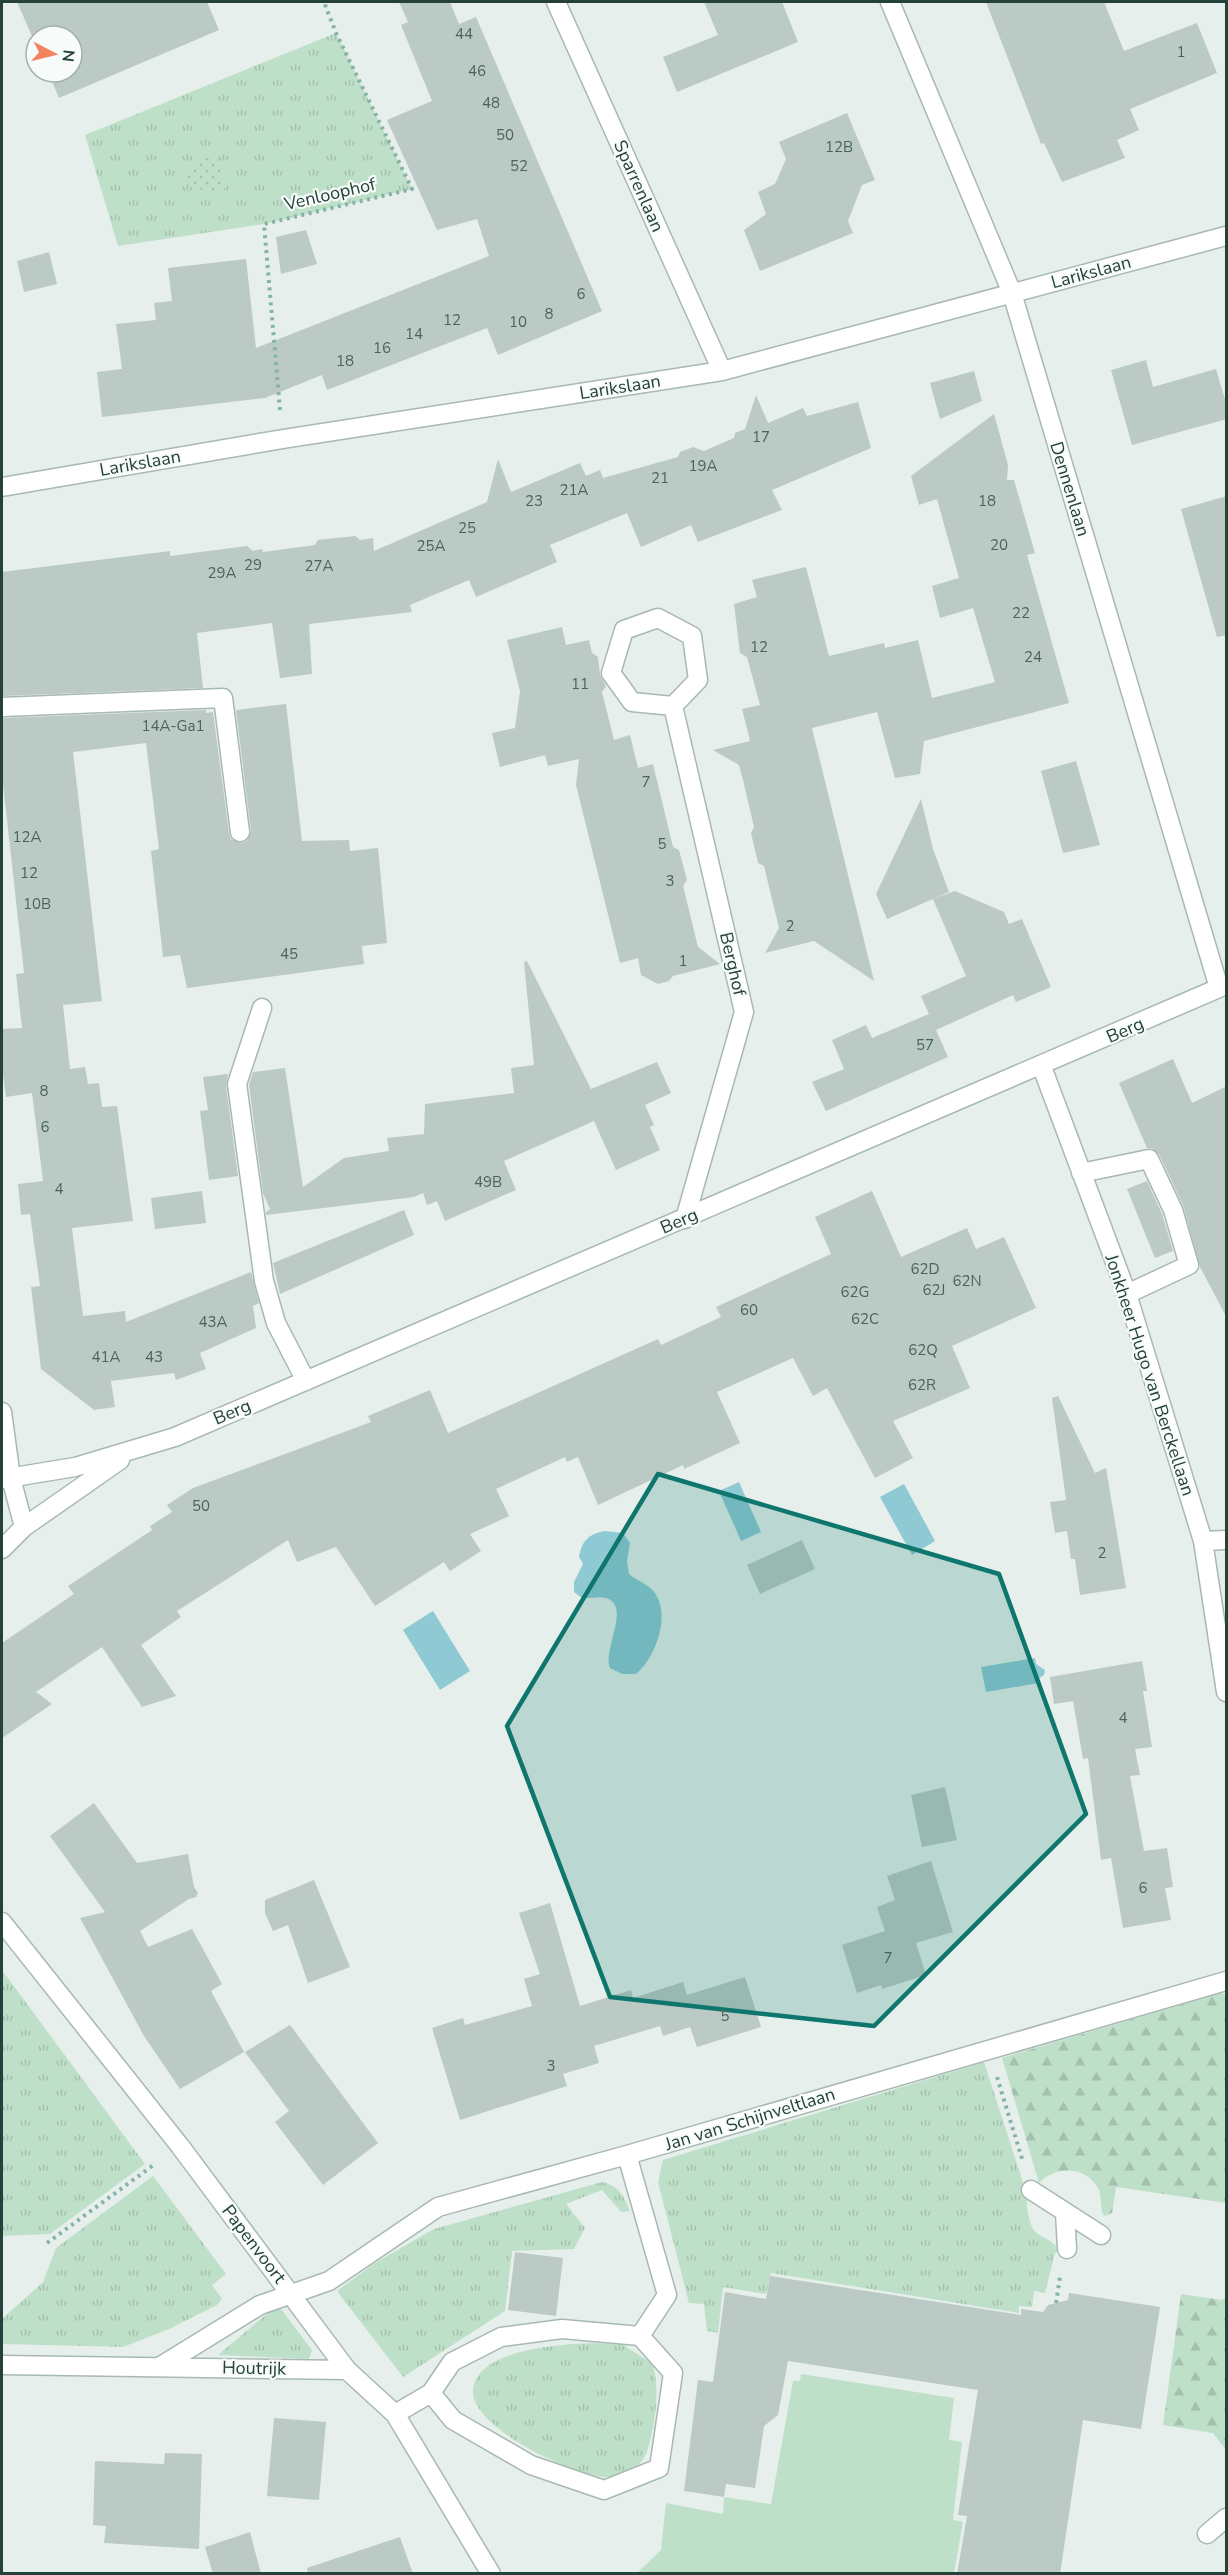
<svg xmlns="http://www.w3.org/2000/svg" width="1228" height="2575" font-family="'Nunito Sans',sans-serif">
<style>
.grass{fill:url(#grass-tufts)}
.forest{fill:url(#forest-firs)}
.park{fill:url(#park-dots)}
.garden{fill:#bfe0c8}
.water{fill:#8ec9d4}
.building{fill:#bbcac4}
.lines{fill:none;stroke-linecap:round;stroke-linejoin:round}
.minor-casing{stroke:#a8b8b2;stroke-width:21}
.path{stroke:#86b3a5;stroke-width:4;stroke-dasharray:3 4.5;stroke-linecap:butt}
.minor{stroke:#fff;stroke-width:18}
.marked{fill:#0f766e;fill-opacity:0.2;stroke:#0f766e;stroke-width:4.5;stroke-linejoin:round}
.labels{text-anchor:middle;stroke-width:4.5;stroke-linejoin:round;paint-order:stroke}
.number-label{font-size:15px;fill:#4a645c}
.street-label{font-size:18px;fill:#24423a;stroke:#f7fbf9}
</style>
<defs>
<pattern id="grass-tufts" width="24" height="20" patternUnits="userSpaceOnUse" patternTransform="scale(1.5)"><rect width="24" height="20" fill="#bfe0c8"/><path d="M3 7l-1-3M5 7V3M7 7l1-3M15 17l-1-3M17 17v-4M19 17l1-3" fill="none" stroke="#a4c1ad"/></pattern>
<pattern id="forest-firs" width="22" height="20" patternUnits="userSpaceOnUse" patternTransform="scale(1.5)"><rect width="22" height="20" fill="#bfe0c8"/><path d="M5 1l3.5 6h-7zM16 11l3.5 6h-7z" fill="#a4c1ad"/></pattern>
<pattern id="park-dots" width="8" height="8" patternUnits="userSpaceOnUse" patternTransform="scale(1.5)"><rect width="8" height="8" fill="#bfe0c8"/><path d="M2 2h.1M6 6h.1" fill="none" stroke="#a4c1ad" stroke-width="1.8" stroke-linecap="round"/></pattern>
</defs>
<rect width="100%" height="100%" fill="#e6efeb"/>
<!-- grass -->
<path class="grass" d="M336 33 412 189 264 224 118 246 85 135Z
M2 1970 145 2164 50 2234 2 2236Z
M984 2062 1028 2198C1026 2204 1027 2207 1028 2213 1033 2243 1047 2232 1059 2250L1055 2253 1045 2293 1034 2291 1032 2307 1019 2306V2313L771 2273 766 2294 723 2287 718 2333 707 2331 704 2304 689 2303 658 2182 663 2160Z
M153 2176 226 2274 212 2285 222 2299 217 2305 169 2329 123 2347 2 2344V2319L43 2282 56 2248Z
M602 2182C619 2186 624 2196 630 2211L621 2212 602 2190 566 2204 585 2228 574 2249 512 2251 505 2311 403 2377 337 2291 375 2263 434 2229Z
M274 2308 281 2309 312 2350 309 2359 218 2355Z
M596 2343 623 2345 653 2364C658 2386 657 2405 653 2428 650 2438 649 2453 641 2462 635 2469 618 2477 609 2477 577 2478 471 2428 473 2391 475 2348 565 2344 596 2343Z"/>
<!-- forest -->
<path class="forest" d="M1221 1993 1226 1995V2203L1116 2187 1112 2213 1104 2216C1099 2209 1103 2197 1098 2188 1085 2165 1055 2166 1039 2183L1002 2058Z
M1181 2294 1221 2300 1226 2297V2450L1213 2433 1163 2425Z"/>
<!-- park -->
<path class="park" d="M217 152 226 195 191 187 181 173Z"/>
<!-- garden -->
<path class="garden" d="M801 2374 954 2398 949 2440 962 2442 953 2520 963 2522 954 2573H637L661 2550 666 2503 723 2514 724 2497 771 2504 793 2381H800Z"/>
<!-- water -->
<path class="water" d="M739 1482 761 1532 741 1541 719 1491Z
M904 1484 935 1541 912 1555 880 1497Z
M605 1531 623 1533 630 1543 627 1561 629 1574C637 1581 649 1584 655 1593 671 1617 655 1658 636 1674H622L610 1668C602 1649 632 1606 606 1598 599 1596 589 1599 582 1598L574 1592V1582L583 1564 579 1557C582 1541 588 1534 605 1531Z
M433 1611 470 1671 440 1690 403 1630Z
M1035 1658 1036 1664 1045 1670 1044 1675 1038 1679 1039 1683 986 1692 981 1667Z"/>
<!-- building -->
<path class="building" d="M17 2H207L219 30 59 98 48 72H72V36H36V45Z
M399 2H450L459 24 476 17 602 311 498 355 487 328 327 390 322 375 265 398 102 417 97 372 122 369 116 324 156 320 154 303 172 301 168 268 246 259 256 348 489 256 477 219 437 230 387 120 432 101 401 25 408 22Z
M704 2H782L798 42 677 92 663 57 718 35Z
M986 2H1104L1124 51 1197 23 1217 73 1130 109 1139 130 1117 140 1125 158 1062 182 1044 143 1041 144Z
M847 113 875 180 862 185 848 221 853 233 760 271 744 230 766 214 758 192 775 184 786 159 779 142Z
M306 230 317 264 281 274 276 237Z
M49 252 57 284 24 292 17 261Z
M1146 360 1153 387 1216 369 1227 406V419L1132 445 1111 370Z
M974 371 982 401 940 419 930 383Z
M756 395 768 423 803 408 807 416 858 402 871 448 772 490 782 510 698 542 691 525 641 547 627 513 550 545 557 562 476 597 469 580 410 605 412 612 309 624 312 674 280 678 272 623 197 633 203 688 2 696V572L170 551V556L247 546 253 551 262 549 263 552 315 545 318 540 355 536 360 540 373 538 374 551 487 502 498 459 511 492 580 463 586 476 600 470 603 478 678 457 680 452 693 447 704 451 734 438 735 433 745 429Z
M994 414 1008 465 1007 480H1014L1035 553 1027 555 1069 703 924 741 920 774 895 778 877 712 812 728 874 981 814 941 765 953 779 928 764 866 758 863 751 833 754 827 743 780 739 765 713 750 750 741 742 709 760 705 747 657 740 653 734 604 757 597 752 580 806 567 829 656 884 643 885 648 918 640 932 698 995 682 973 608 940 618 932 586 959 578 937 499 919 505 911 476Z
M1227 496V635L1217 637 1181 509Z
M562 627 566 645 589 640 592 653 598 657 600 675 606 686 602 692 614 740 630 735 638 768 653 764 673 847 679 850 687 880 683 886 698 947 720 964 673 976 669 981 658 984 641 975 638 958 620 963 576 785 579 759 548 766 545 755 500 767 492 733 515 728 520 691 507 640Z
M286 704 302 841 349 840 350 851 378 848 387 943 362 946 364 964 187 988 180 955 163 957 151 851 159 849 146 743 73 752 102 1001 63 1005 70 1069 85 1067 88 1084 99 1083 102 1107 117 1106 133 1221 72 1228 83 1316 125 1311 126 1322 251 1272 259 1303 253 1306 256 1328 200 1353 206 1369 176 1380 174 1373 111 1381 115 1407 94 1410 41 1369 31 1287 40 1286 30 1214 21 1215 18 1184 43 1181 32 1093 6 1097 2 1066V1029L22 1028 16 974 24 973 2 775V718L206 710V713L213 712 229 833 231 839 241 843 247 841 251 831 236 710Z
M1076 761 1100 845 1063 853 1041 771Z
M921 799 933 849 949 892 887 919 876 894Z
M955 891 1004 912 1009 924 1022 919 1051 987 1016 1002 1013 995 936 1030 948 1057 826 1111 812 1082 844 1069 832 1040 866 1025 872 1038 929 1014 921 996 966 976 933 899Z
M527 961 591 1089 657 1062 671 1093 645 1105 654 1125 650 1127 660 1150 616 1170 594 1121 504 1161 516 1190 445 1221 437 1201 427 1205 423 1193 414 1197 266 1215V1212L270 1209 263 1193 249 1085 253 1072 285 1068 303 1187 344 1158 389 1151 387 1138 424 1134 425 1104 514 1093 511 1068 534 1065 524 962Z
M1173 1059 1192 1103 1227 1086V1318L1200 1267 1183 1205 1159 1154 1152 1148H1147L1119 1083Z
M228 1074 226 1086 238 1176 209 1180 200 1111 208 1110 203 1077Z
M1147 1181 1162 1214 1173 1251 1155 1258 1127 1189Z
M202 1191 206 1223 155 1229 151 1198Z
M872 1191 901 1257 967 1228 976 1249 1004 1237 1036 1308 952 1346 970 1388 893 1421 913 1458 875 1478 827 1388 813 1396 793 1358 717 1392 740 1443 684 1469 683 1465 598 1505 578 1457 567 1462 565 1457 496 1489 509 1516 470 1534 481 1551 450 1571 444 1562 375 1606 336 1547 297 1562 288 1540 177 1611 181 1617 141 1645 176 1696 142 1707 102 1647 36 1692 52 1704 2 1738V1643L74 1594 68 1586 152 1530 150 1526 172 1512 167 1505 193 1488 371 1422 368 1416 430 1390 448 1433 658 1339 661 1345 721 1317 716 1307 831 1254 815 1217Z
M404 1210 414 1235 280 1294 273 1263Z
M1058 1396 1095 1473 1106 1468 1126 1588 1080 1595 1075 1559H1071L1067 1531 1055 1533 1050 1502 1066 1500 1052 1398Z
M802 1540 815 1569 760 1594 747 1565Z
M1142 1661 1147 1691H1143L1152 1747 1135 1749 1140 1775 1130 1776 1144 1851 1167 1848 1173 1887 1165 1888 1171 1920 1123 1928 1111 1858 1101 1860 1088 1758 1083 1759 1073 1701 1054 1704 1050 1677Z
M945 1787 957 1840 922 1847 911 1795Z
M94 1803 137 1863 188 1854 194 1887 198 1893 196 1897 189 1899 140 1931 148 1947 192 1929 222 1984 211 1991 244 2052 180 2089 144 2036 80 1918 105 1912 50 1836Z
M931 1861 953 1932 916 1943 926 1975 882 1989 881 1985 857 1993 842 1945 885 1931 877 1907 895 1900 887 1876Z
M314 1880 350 1967 308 1983 288 1925 273 1931 265 1913V1900Z
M550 1903 580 2006 631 1990 633 1998 683 1982 687 1995 745 1977 761 2027 697 2047 690 2027 663 2036 660 2026 594 2046 599 2063 563 2074 567 2086 460 2120 432 2028 463 2018 465 2025 532 2006 524 1979 540 1974 519 1913Z
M290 2025 378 2143 323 2185 275 2122 289 2111 245 2052Z
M515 2252 563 2258 556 2316 508 2310Z
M770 2276 1021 2315V2309L1043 2312 1048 2305 1068 2300 1069 2293 1160 2307 1141 2429 1083 2420 1060 2574H957L967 2516 958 2515 978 2390 788 2361 778 2415 764 2426 755 2488 726 2484 724 2497 684 2491 698 2380 713 2382 725 2292 766 2299Z
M274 2418 326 2422 319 2500 267 2496Z
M165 2453 202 2454 199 2549 104 2543 106 2526 93 2525 95 2461 164 2464Z
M250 2532 261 2574H213L205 2547Z
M400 2537 413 2574H308L307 2568Z"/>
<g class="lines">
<defs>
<path id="minor" d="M556 2 722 371
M890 2 1012 293 1219 988
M2 487 283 439 722 371 1226 236
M658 618 692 636 698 680 673 706 632 702 611 673 624 630Z
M673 706 744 1012 685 1219
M2 707 223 698 240 832
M262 1008 237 1084 264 1281 276 1323 306 1381
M1042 1067 1127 1294 1203 1541 1226 1692
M1081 1173 1149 1159 1173 1210 1189 1265 1127 1294
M2 1412 11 1478 24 1527
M2 1479 75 1467 175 1437 1226 985
M1203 1541 1226 1540
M2 1549 24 1527 120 1460
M2 1922 180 2146 347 2370 395 2414 491 2574
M627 2155 667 2295 640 2336
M1031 2190 1101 2235
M1065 2212 1067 2249
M2 2365 347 2370
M161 2366 260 2305 329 2281 438 2207 627 2155 1226 1981
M395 2414 431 2393 452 2362 501 2337 562 2329 640 2336 673 2373 659 2468 604 2490 531 2465 453 2420 431 2393
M1207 2534 1226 2518"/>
</defs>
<!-- minor casing -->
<use href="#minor" class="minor-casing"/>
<!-- path -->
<path class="path" d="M280 410 264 224 412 189 336 33 324 2
M997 2077 1023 2162
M47 2243 155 2164
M1056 2303 1060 2277"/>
<!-- minor -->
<use href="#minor" class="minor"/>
</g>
<!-- marked area -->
<path class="marked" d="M658 1474 999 1574 1086 1814 874 2026 610 1997 507 1726Z"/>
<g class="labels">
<!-- number labels -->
<g class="number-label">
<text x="464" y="39">44</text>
<text x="1181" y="57">1</text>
<text x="477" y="76">46</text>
<text x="491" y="108">48</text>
<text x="505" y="140">50</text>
<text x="839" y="152">12B</text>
<text x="519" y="171">52</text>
<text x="581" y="299">6</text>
<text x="549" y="319">8</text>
<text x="452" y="325">12</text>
<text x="518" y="327">10</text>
<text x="414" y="339">14</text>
<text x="382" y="353">16</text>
<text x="345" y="366">18</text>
<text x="761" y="442">17</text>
<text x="703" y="471">19A</text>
<text x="660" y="483">21</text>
<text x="574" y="495">21A</text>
<text x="534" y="506">23</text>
<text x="987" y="506">18</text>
<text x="467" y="533">25</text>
<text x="999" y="550">20</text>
<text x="431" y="551">25A</text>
<text x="253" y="570">29</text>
<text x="319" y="571">27A</text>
<text x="222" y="578">29A</text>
<text x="1021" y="618">22</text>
<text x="759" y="652">12</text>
<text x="1033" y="662">24</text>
<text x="580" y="689">11</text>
<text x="173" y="731">14A-Ga1</text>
<text x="646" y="787">7</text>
<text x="27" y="842">12A</text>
<text x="662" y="849">5</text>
<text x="29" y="878">12</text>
<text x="670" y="886">3</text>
<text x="37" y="909">10B</text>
<text x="790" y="931">2</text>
<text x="289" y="959">45</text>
<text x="683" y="966">1</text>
<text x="925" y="1050">57</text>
<text x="44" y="1096">8</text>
<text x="45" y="1132">6</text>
<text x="488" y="1187">49B</text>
<text x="59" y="1194">4</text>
<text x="925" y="1274">62D</text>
<text x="967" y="1286">62N</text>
<text x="934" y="1295">62J</text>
<text x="855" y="1297">62G</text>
<text x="749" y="1315">60</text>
<text x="865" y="1324">62C</text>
<text x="213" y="1327">43A</text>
<text x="923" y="1355">62Q</text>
<text x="106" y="1362">41A</text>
<text x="154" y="1362">43</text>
<text x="922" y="1390">62R</text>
<text x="201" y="1511">50</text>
<text x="1102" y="1558">2</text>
<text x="1123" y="1723">4</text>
<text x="1143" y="1893">6</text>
<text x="888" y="1963">7</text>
<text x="725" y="2021">5</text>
<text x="551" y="2071">3</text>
</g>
<!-- street labels -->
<g class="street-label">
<text transform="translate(639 186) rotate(66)" y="6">Sparrenlaan</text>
<text transform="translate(330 194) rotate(-13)" y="6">Venloophof</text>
<text transform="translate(1091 272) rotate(-15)" y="6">Larikslaan</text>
<text transform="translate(620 387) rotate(-9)" y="6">Larikslaan</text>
<text transform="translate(140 463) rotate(-10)" y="6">Larikslaan</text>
<text transform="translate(1070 489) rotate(73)" y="6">Dennenlaan</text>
<text transform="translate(733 964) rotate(77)" y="6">Berghof</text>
<text transform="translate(1125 1030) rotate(-24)" y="6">Berg</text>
<text transform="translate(679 1221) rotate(-23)" y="6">Berg</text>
<text transform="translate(1150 1375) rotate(72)" y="6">Jonkheer Hugo van Berckellaan</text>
<text transform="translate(232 1412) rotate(-23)" y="6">Berg</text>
<text transform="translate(750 2119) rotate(-17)" y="6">Jan van Schijnveltlaan</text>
<text transform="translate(254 2244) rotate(53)" y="6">Papenvoort</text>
<text transform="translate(254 2368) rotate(1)" y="6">Houtrijk</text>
</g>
</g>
<!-- border -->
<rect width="1228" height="2575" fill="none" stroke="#24423a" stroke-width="6"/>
<!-- north arrow -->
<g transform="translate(54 54) rotate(97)"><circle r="28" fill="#f7fbf9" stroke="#a3b1ad" stroke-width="1.5"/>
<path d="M0-4.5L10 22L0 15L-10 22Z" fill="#f4845f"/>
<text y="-9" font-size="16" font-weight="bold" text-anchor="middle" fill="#24423a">N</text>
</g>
</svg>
